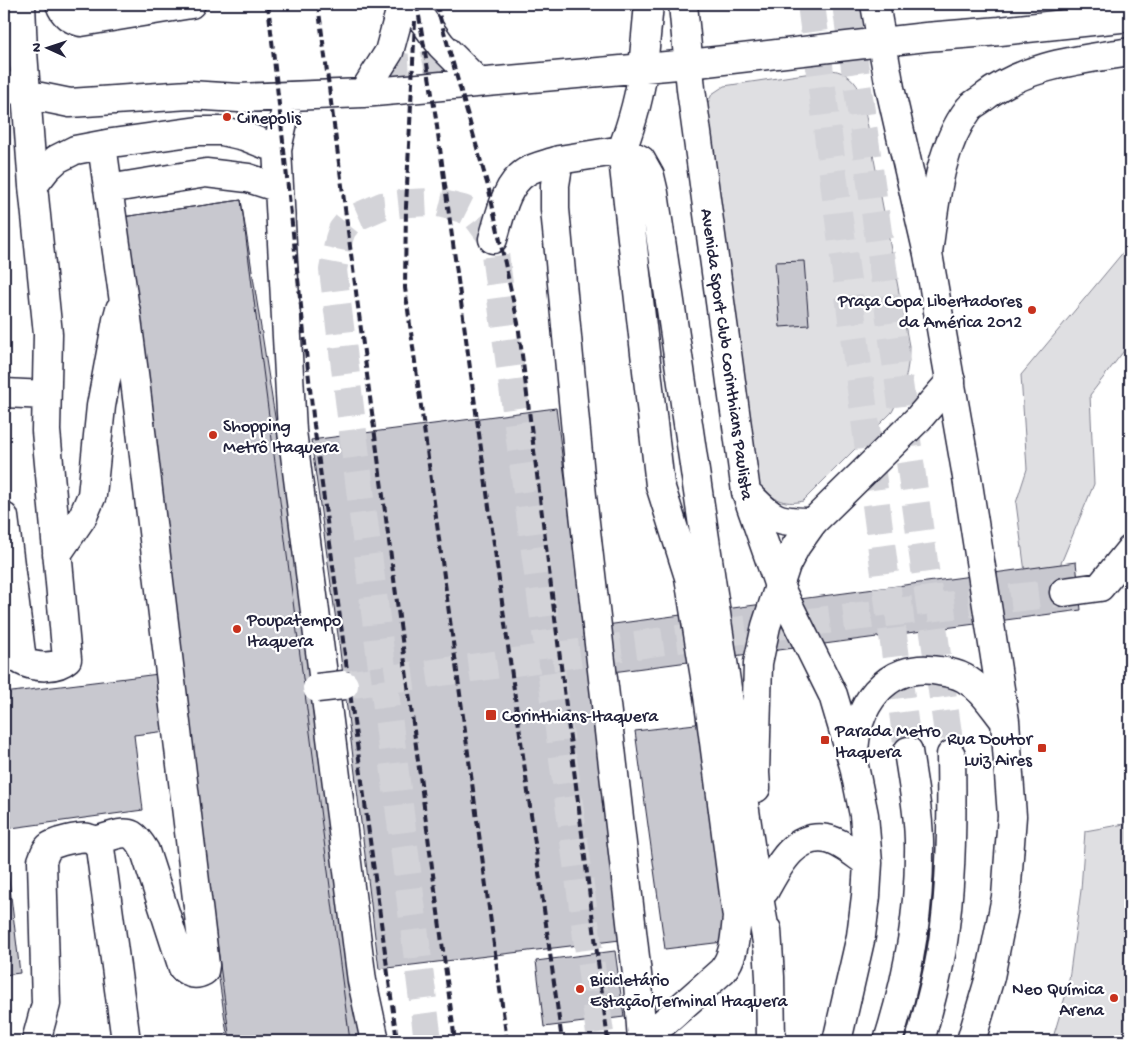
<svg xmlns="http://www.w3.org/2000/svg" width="1134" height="1045" font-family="'Gochi Hand',sans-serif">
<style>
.green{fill:#dfdfe2;stroke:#80808e}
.building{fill:#c8c8cf;stroke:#22223b}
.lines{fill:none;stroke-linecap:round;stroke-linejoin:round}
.minor-tunnel{stroke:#d3d3d8;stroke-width:28;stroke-dasharray:28 14;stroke-linecap:butt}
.highway-tunnel{stroke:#d3d3d8;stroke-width:28;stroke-dasharray:28 14;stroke-linecap:butt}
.minor-casing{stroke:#22223b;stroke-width:31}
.major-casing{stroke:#22223b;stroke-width:31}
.highway-casing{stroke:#22223b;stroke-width:31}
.minor{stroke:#fff;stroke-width:28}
.major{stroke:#fff;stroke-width:28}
.highway{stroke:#fff;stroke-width:28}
.rail{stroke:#22223b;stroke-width:4;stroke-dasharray:8 4;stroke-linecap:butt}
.minor-bridge-casing{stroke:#22223b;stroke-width:31;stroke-linecap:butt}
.minor-bridge{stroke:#fff;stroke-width:28}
.poi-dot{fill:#c8321e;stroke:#fff;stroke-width:2}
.labels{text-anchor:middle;stroke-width:4.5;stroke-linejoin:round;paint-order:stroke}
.poi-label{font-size:18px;fill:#22223b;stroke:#fff;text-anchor:start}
.street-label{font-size:18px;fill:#22223b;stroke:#fff}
</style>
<rect width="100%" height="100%" fill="#fff"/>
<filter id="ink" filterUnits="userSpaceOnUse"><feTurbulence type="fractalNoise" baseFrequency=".02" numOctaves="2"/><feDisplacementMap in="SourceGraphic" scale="10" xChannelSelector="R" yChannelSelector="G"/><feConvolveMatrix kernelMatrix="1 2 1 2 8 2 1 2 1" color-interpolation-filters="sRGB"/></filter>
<g filter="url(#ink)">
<!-- green -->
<path class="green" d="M832 70C847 72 856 81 862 95L909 346C909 371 904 390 892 412L803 501C783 506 772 498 757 485L706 107 712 94 724 86Z
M1130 244V343L1090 395 1094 484 1059 568 1025 572 1016 503 1027 469 1021 375Z
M1130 823V1041H1052L1068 987 1081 890 1085 831Z"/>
<!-- building -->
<path class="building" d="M241 200 312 653 363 1041H228L183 729 134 735 143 810 4 829V693L175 672 122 217Z
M241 200 350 1041H230L122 217Z
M804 261 809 325 780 327 775 262Z
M556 408 584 628 620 940 379 969 338 635 311 440Z
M1076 562 1081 610 590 675 584 628Z
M704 723 731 941 665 949 635 731Z
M4 837 20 973 4 975Z
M615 951 624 1017 544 1027 536 961Z"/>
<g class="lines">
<!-- minor-tunnel -->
<path class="minor-tunnel" d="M389 52C392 57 395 64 401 67 407 69 435 65 439 60 442 56 441 50 441 45
M344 685 479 667 742 630 1064 592
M428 1041 333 270 339 239 342 230 350 220 382 206 410 203 434 202 463 209 475 215 493 239 601 1041"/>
<!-- highway-tunnel -->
<path class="highway-tunnel" d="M811 4 908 751
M846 4 951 755"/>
<defs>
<path id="minor" d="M60 4C64 15 70 19 81 22L191 4
M411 4 441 45 478 82
M4 85 26 94 70 103 189 95 239 98 363 93 689 64 926 37 1000 31 1130 17
M363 93 389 52 402 4
M289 96 277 149 292 431 362 981 375 1041
M102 145 125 309
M33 186 47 168 57 159 75 150 112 143 198 131H222L244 136 277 149
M108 189 206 173 248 178 279 188
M493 239C500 217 505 185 526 172 535 166 549 164 559 160
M928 252C935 205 938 150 968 110 971 105 978 102 983 98 1025 65 1079 60 1130 52
M4 393 46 395
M4 517 22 661C35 668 56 669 67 659L46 431 48 334 33 186 23 52 21 4
M57 554 83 516 92 495 101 406 117 320 120 309 123 308 126 311 135 381 205 965 204 971C195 976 191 974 183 968L145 851C142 846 137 838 132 835 122 830 105 839 95 841
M1064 592 1100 587 1130 550
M756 788 755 773 758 663 766 626 786 565 796 546 813 522 918 419 951 381
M767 930 770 977 771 1041
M36 1041 46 1004 42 861C44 856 45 851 49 847 54 842 81 836 88 838 94 839 97 843 100 848L126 1041
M642 1041 638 983 582 496 555 209V185L559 160 622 150 641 160 650 176 654 193 752 858 768 948
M643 1041 722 971C735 956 735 936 737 917L708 696 689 577 660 485 622 150C632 123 640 97 643 68"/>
<path id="major" d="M683 4 691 89 746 492 779 586 833 695 854 766 864 815 868 863 866 896 861 936 837 1041
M875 4 890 88 928 254 966 471 1005 721 1012 816 1006 897 990 977 971 1041
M643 68 649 4
M746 492C755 500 765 513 777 518 787 522 801 522 813 522
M854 756C854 708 885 661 939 671 947 672 957 674 964 678 982 688 992 705 1004 720
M765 890C778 867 794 833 827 839 842 842 856 855 868 863"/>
<path id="highway" d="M888 1041C907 981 919 917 919 854 920 820 913 785 908 751
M920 1041C930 1004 941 965 945 926 952 870 952 812 951 755"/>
</defs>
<!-- minor casing -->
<use href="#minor" class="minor-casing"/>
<!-- major casing -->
<use href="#major" class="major-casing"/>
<!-- highway casing -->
<use href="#highway" class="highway-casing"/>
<!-- minor -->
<use href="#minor" class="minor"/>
<!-- major -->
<use href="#major" class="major"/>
<!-- highway -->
<use href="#highway" class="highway"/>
<!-- rail -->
<path class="rail" d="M268 4 314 425 397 1041
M318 4 455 1041
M417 4 435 112 562 1041
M437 4 439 14 489 190 518 323 608 1041
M415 21 406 207 405 288 507 1041"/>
<defs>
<path id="minor-bridge" d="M317 688 344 685"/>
</defs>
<!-- minor-bridge casing -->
<use href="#minor-bridge" class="minor-bridge-casing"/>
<!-- minor-bridge -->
<use href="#minor-bridge" class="minor-bridge"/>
</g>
</g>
<!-- markers -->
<g class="poi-dot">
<circle cx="227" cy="117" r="5"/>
<circle cx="1032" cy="310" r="5"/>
<circle cx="213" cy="435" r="5"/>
<circle cx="237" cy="629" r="5"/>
<rect x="485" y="709" width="12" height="12" rx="2.5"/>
<rect x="820" y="735" width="10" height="10" rx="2.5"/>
<rect x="1037" y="743" width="10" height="10" rx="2.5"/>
<circle cx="580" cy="989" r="5"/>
<circle cx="1114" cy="998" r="5"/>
</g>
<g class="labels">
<!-- poi labels -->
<g class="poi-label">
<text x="237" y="123">Cinepolis</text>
<text x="1022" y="306" text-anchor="end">Praça Copa Libertadores<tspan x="1022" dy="21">da América 2012</tspan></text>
<text x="223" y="431">Shopping<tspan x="223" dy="21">Metrô Itaquera</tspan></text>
<text x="247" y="625">Poupatempo<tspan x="247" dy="21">Itaquera</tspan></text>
<text x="502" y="721">Corinthians-Itaquera</text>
<text x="835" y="736">Parada Metro<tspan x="835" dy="21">Itaquera</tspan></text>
<text x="1032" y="744" text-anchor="end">Rua Doutor<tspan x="1032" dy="21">Luiz Aires</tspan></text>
<text x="590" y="985">Bicicletário<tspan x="590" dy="21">Estação/Terminal Itaquera</tspan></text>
<text x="1104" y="994" text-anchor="end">Neo Química<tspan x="1104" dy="21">Arena</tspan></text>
</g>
<!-- street labels -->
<g class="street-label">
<text transform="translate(728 354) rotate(82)" y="6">Avenida Sport Club Corinthians Paulista</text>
</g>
</g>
<!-- margin -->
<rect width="1134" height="1045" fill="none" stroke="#fff" stroke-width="20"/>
<rect x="10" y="10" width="1114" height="1025" fill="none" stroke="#22223b" stroke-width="2" filter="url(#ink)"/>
<!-- north arrow -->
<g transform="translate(48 48) rotate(273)" stroke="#ffffff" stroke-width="4" paint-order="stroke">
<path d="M0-4L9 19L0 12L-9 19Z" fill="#22223b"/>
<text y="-8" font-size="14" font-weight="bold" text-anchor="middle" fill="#22223b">N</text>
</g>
</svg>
